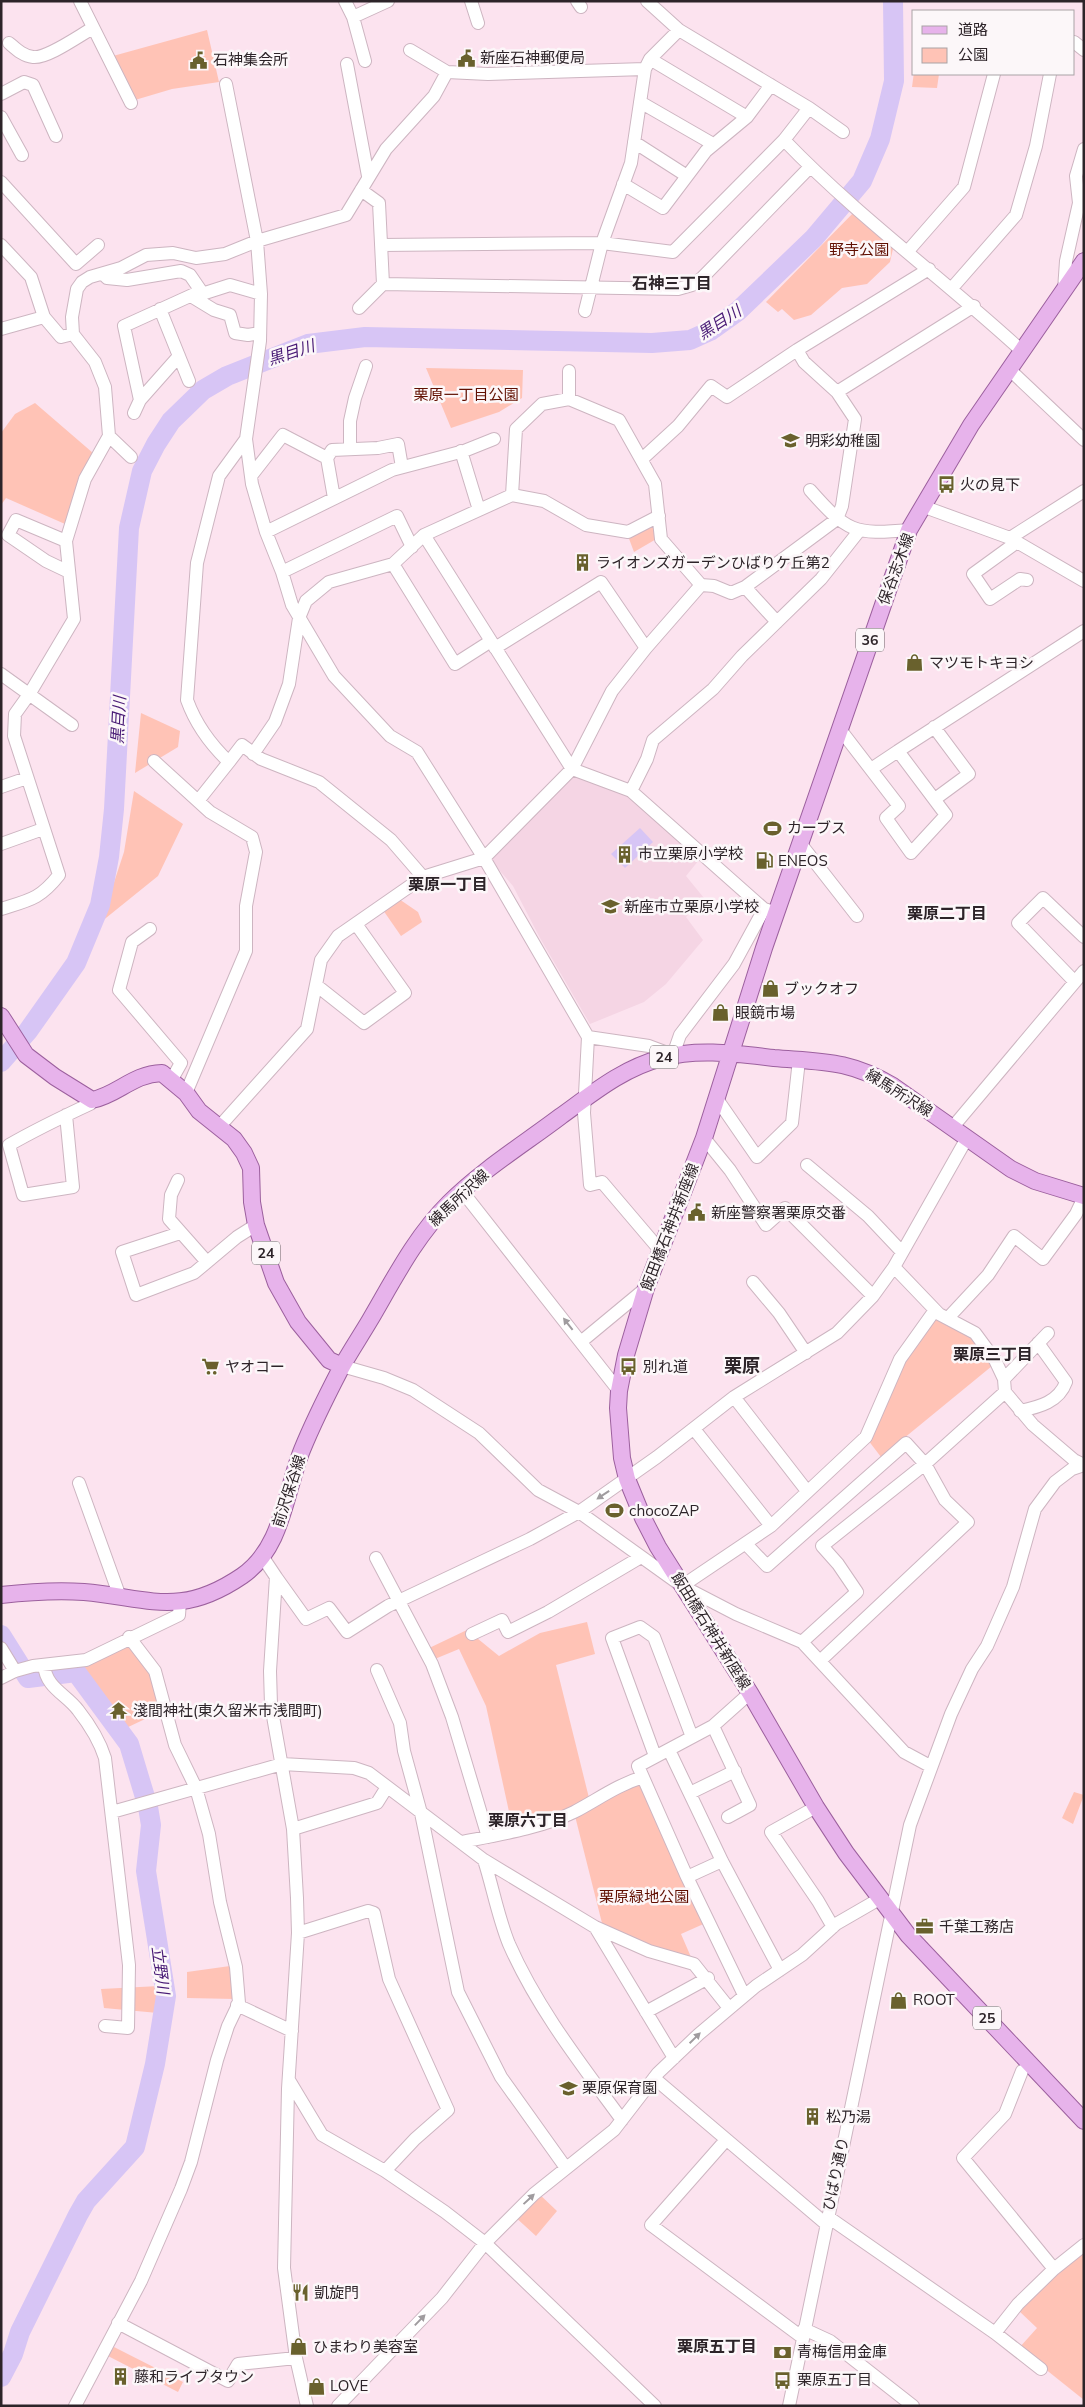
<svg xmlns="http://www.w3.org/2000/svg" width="1085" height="2407" font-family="Mulish,'Noto Sans JP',sans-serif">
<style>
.built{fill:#f5d5e4}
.green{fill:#ffc3b6}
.water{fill:#d7c5f5}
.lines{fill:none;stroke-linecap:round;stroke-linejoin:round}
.river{stroke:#d7c5f5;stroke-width:20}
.minor-casing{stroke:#cdb5c1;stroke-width:14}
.major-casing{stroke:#9c609e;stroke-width:18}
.minor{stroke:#fff;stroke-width:12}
.major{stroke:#e7b3eb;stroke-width:16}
.oneway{fill:#a09c9f}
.labels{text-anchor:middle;stroke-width:5;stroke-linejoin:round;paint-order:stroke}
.shield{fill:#fcf7f9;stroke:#6b6367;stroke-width:1}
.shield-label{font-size:14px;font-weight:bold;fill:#2d2429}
.poi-label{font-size:15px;fill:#2d2429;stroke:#fcf7f9;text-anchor:start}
.park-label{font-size:15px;fill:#611002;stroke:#fcf7f9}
.street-label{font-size:15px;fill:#2d2429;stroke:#fcf7f9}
.neighbourhood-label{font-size:16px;font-weight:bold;fill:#2d2429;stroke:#fcf7f9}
.water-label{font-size:16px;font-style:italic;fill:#481a75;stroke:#fcf7f9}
.quarter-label{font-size:18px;font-weight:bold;fill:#2d2429;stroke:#fcf7f9}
</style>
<rect width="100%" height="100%" fill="#fce3ef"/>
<!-- built -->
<path class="built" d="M572 774 626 794 699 860 686 876 704 898 686 917 703 940 666 984 644 1002 590 1024 540 938 513 886 488 857Z"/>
<!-- green -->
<path class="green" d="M207 30 219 82 172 89 135 100 113 56Z
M914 72V74H939L937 88 912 87Z
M857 209 895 240 890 262 867 284 842 288 811 315 794 320 782 309 778 312 766 302Z
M426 368 523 370 522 398 499 412 451 428Z
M35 403 93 453 79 477 65 524 6 498 1 505V433L15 414Z
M652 523 658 538 634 552 628 536Z
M141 713 180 731 178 747 135 773Z
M134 791 183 824 158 876 101 922 124 852Z
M399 899 418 912 422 922 401 936 383 910Z
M935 1313 971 1335 992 1366 881 1457 868 1440 902 1360Z
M587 1622 595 1654 556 1665 590 1802 643 1777 708 1922 681 1934 694 1964 604 1931 574 1812 513 1830 486 1706 459 1649 430 1661 425 1650 469 1629 472 1634 499 1656 540 1633Z
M125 1644 132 1646 149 1674 162 1711 124 1729 75 1665Z
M1074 1792 1084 1795 1073 1824 1062 1818Z
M230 1966 235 1999 187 1998V1972Z
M159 1986 158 2013 104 2008 101 1989Z
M537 2192 557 2211 536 2236 513 2215Z
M1084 2247V2400L1019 2348 1037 2328 1018 2310Z
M114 2347 183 2382 178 2392 108 2356Z"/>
<!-- water -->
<path class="water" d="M640 828 653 842 625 868 611 854Z"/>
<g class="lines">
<!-- river -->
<path class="river" d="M1 1062 28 1031 76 963 100 905 109 857 114 809 129 528 142 471 156 444 171 421 203 390 227 376 308 344 365 337 652 343 690 340 710 331 738 311 814 238 862 181 880 139 894 81 893 1
M1 1635 28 1678 76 1672 129 1744 148 1807 151 1825 146 1871 166 1996 155 2064 135 2147 86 2201 78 2215 20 2332 13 2354 1 2377"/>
<defs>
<path id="minor" d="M80 1 131 103
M345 1 353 17 365 61
M471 1 478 23
M577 1 581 7
M647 1 679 30 809 108 843 132
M353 17 388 1
M1074 42 1084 50
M9 43C16 49 23 56 33 57 47 59 80 35 93 28
M410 50 447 72 488 74 645 69 650 59 679 30
M650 59 747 117
M347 64 368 176
M226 84 257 241 261 294 260 341 246 439 252 484 266 532 282 572 292 605 334 676 390 736 417 752 484 858 572 769 612 691 646 648 701 585 714 586 731 593 745 587 777 622
M1 94 24 82 33 85 56 136
M640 102 713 144
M1 117 22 155
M784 140C858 217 945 280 1023 352
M634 142 687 176
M1 182 76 264 98 245
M623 184 663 208 706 151 747 117 771 85
M1 245 31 277 44 317 61 337 73 334
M381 245 602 243 673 252 784 140 809 108
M908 251 964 187 994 74
M103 274 107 278 127 280 181 271 190 275 201 291
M383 284 678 289 692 285 702 278 810 167
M952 288 1016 215 1036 146 1050 74
M1064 290 1066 261 1079 203 1076 176 1084 149
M191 296 214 310 230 315 235 333 248 335 260 333
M359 308 383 284 379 203 361 190
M160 309 189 381
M585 311 602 243 631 163 645 69
M1 329 44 317
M1010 370 1084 440
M837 392 974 306
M569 399V371
M140 400 124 326 201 291 205 293 230 285 261 294
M134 413 140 400 179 356
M109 436 131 457
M246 439 219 476 197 563 187 700C196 725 210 744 229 762L242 745 261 759 319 782 391 840 423 877
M350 449V421L355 398 366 366
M461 451 479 510
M642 459 678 426 711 386 727 397 797 350 929 269
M251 476 283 435 327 458
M810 490C847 532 854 535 909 530
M512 495 516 429 542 404 569 399 619 420 655 484 661 539 701 585
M334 498 327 458 332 450 378 448 398 444 402 467
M922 506 1010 538 1084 581
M266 532 392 470 464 451 494 439
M424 535 572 769 631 791 764 909 771 911
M1010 538 1084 491
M66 541 16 520 8 535 46 561 69 572
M1017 542 973 574 990 599 1020 579 1027 580
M393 564 455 664 491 641
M282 572 397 516 412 547
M745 587 837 519 842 506 855 419 837 392 804 362 797 350
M495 648 601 582 646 648
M1 674 72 725
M934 727 969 774 935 799
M839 728 899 806 886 818 911 853 946 815 898 751 1084 631
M253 754 275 722 289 684 299 618 306 601 329 582 393 564 424 535 512 495 544 501 586 525 628 532 659 516
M154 761 210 812 252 837 256 852 246 906V951L186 1093
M871 769 898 751
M1 787 27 778
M631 791 647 759 653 740 713 689 742 656 821 579 859 531
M198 801 229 762
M800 843 857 916
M1 844 43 829
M1 909C30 900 40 899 59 875L14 736 15 714 30 693 74 619 66 541 85 479 109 436 105 387 95 362 73 334 72 317 77 289 82 282 90 277 121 268 146 255 173 253 196 258 225 254 257 241 346 215 386 149 434 96 447 72
M150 929 132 942 119 990 181 1063 172 1079
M1075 982 1018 923 1043 898 1084 937
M316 985 364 1023 405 993 356 924
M588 1037 584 1113 590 1185 602 1182 659 1249
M717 1099 757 1157 792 1123 799 1060
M66 1115 73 1187 23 1195 9 1145C35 1130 62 1117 90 1104L92 1100
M219 1127 307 1029 321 960 338 936 423 877 484 858 588 1037 649 1046 673 1055 680 1035 734 964 764 909
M952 1128 1084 971
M704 1138 730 1170 766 1225 785 1208 873 1296
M807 1165 868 1216 902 1252
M178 1180 171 1195 169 1219 207 1262
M462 1191 619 1391
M180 1233 122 1252 136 1295 194 1273 237 1237 256 1225
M894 1267 939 1314 975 1333 995 1360 1004 1379 1005 1392 1033 1425 1074 1460 1084 1465
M753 1282 779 1313 806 1353
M948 1318 988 1275 1014 1236 1043 1259 1076 1214 1084 1197
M582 1341 646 1288
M342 1366 384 1378 413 1390 479 1433 538 1490 579 1512 682 1586 736 1614 802 1642 904 1752 930 1766
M1004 1379 1048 1333
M734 1397 807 1491
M1020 1411C1039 1407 1059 1402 1066 1382L1038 1343
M694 1429 771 1526
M79 1483 120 1597
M746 1544 767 1566 906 1443 925 1464 945 1500 968 1522 821 1660
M262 1556 276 1577 270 1671 271 1705 293 1829 297 1898 298 1933 288 2089 284 2268 296 2358 307 2406
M376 1558 432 1664 452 1717 488 1837
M276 1577 306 1619 329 1608 347 1632 388 1606 530 1539 579 1512 657 1457 734 1397 837 1333 873 1296 894 1267 967 1138
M682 1586 771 1526 866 1437 900 1359 935 1310
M472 1634 502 1620 508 1632 548 1612 641 1557
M802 1642 857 1592 838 1564 822 1546 925 1464 1005 1392
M1 1648 15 1671
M44 1665C46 1688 66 1694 78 1710 89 1724 100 1742 105 1758L129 1965 128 2028 105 2026
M377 1670 400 1723 404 1751 421 1813 458 1992 501 2077 566 2168
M1 1678 15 1671 33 1666 86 1660 179 1615 180 1602
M713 1726 750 1805 728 1817
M669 1750 722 1861 780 1970
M655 1756 612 1638 640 1627 654 1637 692 1737
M690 1793 735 1771
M816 1807 771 1832 818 1901 833 1927
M112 1812 282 1764 354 1768 369 1773 484 1860 595 1927 649 1951 694 1964 729 2008
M293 1829 377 1803 387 1787
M461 1842C497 1835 542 1828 574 1812 597 1800 617 1785 643 1777
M484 1860C493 1888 498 1917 509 1944 537 2008 581 2064 622 2120
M687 1877 722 1861
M595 1927 674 2058
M298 1933 368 1911 374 1913 389 1979 448 2110 415 2139 385 2171
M744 1995 687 1877 638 1766 713 1726 750 1693
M237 2005 292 2031
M646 2012 708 1978
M1022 2071 1005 2114 963 2158 1054 2269 1084 2245
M654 2078 826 2224
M289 2080 322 2135 385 2171 445 2212 485 2243 655 2406
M725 2141 651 2225 803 2338
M828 2217 995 2333 1018 2304 1054 2269
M118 2323 228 2381 238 2364 296 2358
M804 2329 830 2341 913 2406
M995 2333 1041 2369
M75 2406 141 2281 181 2189 191 2162 217 2060 228 2026 239 2003 236 1967 220 1902 209 1834 196 1788 175 1745 155 1671 129 1637
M338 2406 442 2298 485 2243 534 2194 614 2130 658 2073 699 2034 756 1986 802 1955 836 1924 881 1898
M789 2406 910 1825 951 1714 972 1669 987 1646 1013 1587 1035 1509 1055 1482 1072 1469 1084 1465"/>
<path id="major" d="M1084 261 971 425 909 530 764 948 704 1138 646 1288 626 1355 619 1391 618 1408 622 1458 627 1479 643 1518 658 1547 750 1693 816 1807 846 1853 908 1935 1084 2121
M1 1016 26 1055 55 1077 92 1100C118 1095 132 1074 162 1073L186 1093 199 1111 234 1139 244 1153 251 1168 252 1202 256 1225 276 1283 298 1322 329 1360 342 1366
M1 1595C28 1592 56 1590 84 1592 150 1598 180 1618 242 1576 283 1548 285 1492 302 1450 313 1423 326 1397 340 1370 349 1353 360 1337 370 1320 394 1279 415 1237 449 1203 482 1170 524 1144 561 1116 593 1093 623 1068 662 1058 698 1048 738 1054 774 1058 823 1062 849 1060 893 1086L1011 1169 1035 1181 1084 1196"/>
</defs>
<!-- minor casing -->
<use href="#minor" class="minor-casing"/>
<!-- major casing -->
<use href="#major" class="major-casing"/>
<!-- minor -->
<use href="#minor" class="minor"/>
<!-- major -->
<use href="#major" class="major"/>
</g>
<!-- one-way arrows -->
<defs><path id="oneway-solid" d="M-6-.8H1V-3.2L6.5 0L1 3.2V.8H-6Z" transform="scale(1.25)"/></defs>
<g class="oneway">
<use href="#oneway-solid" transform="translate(568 1324) rotate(-128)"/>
<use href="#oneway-solid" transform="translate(603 1495) rotate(146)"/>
<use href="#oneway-solid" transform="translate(695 2038) rotate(-44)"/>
<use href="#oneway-solid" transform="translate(529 2199) rotate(-43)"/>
<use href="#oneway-solid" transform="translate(420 2320) rotate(-46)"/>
</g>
<!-- icons -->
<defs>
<symbol id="civic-bare" viewBox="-9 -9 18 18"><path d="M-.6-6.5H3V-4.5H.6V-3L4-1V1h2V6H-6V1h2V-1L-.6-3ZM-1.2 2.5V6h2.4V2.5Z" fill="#69612d" stroke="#fcf7f9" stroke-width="2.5" paint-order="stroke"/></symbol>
<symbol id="school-bare" viewBox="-9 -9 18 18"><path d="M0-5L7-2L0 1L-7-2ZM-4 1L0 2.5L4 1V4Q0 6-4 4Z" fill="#69612d" stroke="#fcf7f9" stroke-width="2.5" paint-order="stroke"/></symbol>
<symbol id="bus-bare" viewBox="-9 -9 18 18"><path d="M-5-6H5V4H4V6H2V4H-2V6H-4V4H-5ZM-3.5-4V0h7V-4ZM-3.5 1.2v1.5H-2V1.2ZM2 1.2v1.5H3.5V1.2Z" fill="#69612d" stroke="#fcf7f9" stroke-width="2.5" paint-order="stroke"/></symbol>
<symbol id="building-bare" viewBox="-9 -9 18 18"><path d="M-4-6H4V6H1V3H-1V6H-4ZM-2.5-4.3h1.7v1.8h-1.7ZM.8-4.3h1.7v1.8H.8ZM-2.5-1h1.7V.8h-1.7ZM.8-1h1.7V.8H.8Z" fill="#69612d" stroke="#fcf7f9" stroke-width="2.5" paint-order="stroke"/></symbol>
<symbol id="shop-bare" viewBox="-9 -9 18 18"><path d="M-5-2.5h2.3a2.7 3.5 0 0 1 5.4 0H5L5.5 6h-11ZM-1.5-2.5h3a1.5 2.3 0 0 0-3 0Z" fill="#69612d" stroke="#fcf7f9" stroke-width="2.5" paint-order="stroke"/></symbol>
<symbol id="stadium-bare" viewBox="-9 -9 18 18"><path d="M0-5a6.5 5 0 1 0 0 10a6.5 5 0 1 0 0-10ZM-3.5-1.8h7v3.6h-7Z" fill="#69612d" stroke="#fcf7f9" stroke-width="2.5" paint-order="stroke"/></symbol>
<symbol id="fuel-bare" viewBox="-9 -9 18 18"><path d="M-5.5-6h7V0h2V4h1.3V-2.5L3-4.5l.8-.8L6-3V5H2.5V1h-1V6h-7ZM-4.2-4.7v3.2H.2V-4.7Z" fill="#69612d" stroke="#fcf7f9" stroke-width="2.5" paint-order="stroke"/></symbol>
<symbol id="supermarket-bare" viewBox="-9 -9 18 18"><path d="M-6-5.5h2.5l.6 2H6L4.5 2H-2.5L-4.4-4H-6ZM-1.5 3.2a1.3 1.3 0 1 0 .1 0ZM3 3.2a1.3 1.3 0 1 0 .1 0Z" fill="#69612d" stroke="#fcf7f9" stroke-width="2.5" paint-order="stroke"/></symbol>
<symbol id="temple-bare" viewBox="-9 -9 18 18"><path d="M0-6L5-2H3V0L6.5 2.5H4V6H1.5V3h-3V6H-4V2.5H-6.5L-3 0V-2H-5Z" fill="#69612d" stroke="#fcf7f9" stroke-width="2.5" paint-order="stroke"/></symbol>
<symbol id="office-bare" viewBox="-9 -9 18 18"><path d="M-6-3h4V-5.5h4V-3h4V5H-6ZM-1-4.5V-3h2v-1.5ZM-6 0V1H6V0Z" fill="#69612d" stroke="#fcf7f9" stroke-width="2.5" paint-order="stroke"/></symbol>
<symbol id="restaurant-bare" viewBox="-9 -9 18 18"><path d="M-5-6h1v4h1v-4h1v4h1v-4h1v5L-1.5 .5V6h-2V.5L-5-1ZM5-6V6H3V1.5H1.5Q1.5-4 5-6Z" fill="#69612d" stroke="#fcf7f9" stroke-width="2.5" paint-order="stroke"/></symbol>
<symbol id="bank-bare" viewBox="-9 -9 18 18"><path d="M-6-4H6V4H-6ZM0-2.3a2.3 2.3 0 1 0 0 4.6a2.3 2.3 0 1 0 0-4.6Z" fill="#69612d" stroke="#fcf7f9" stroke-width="2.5" paint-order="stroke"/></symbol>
</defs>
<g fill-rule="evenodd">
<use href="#civic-bare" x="454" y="46" width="25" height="25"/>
<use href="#civic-bare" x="186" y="48" width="25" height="25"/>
<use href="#school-bare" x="778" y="428" width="25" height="25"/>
<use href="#bus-bare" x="934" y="472" width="25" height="25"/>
<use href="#building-bare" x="570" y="550" width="25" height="25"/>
<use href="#shop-bare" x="902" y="650" width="25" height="25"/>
<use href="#stadium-bare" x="760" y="816" width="25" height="25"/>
<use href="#building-bare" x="612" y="842" width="25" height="25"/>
<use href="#fuel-bare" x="752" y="848" width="25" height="25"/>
<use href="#school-bare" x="598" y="894" width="25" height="25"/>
<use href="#shop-bare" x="758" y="976" width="25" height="25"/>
<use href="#shop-bare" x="708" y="1000" width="25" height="25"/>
<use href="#civic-bare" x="684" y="1200" width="25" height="25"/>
<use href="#supermarket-bare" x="198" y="1354" width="25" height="25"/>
<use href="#bus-bare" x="616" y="1354" width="25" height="25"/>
<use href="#stadium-bare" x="602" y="1498" width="25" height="25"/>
<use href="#temple-bare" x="106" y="1698" width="25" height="25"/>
<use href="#office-bare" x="912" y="1914" width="25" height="25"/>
<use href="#shop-bare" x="886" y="1988" width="25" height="25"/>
<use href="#school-bare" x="556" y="2076" width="25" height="25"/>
<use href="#building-bare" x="800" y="2104" width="25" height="25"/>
<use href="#restaurant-bare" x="288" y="2280" width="25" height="25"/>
<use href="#shop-bare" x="286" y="2334" width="25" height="25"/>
<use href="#bank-bare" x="770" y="2340" width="25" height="25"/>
<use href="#building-bare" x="108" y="2364" width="25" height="25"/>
<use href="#bus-bare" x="770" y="2368" width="25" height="25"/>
<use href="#shop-bare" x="304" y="2374" width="25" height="25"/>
</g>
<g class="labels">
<!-- shield labels -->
<g class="shield">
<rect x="856" y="628.5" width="28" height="23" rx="4"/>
<rect x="650" y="1045.5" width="28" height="23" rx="4"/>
<rect x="252" y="1241.5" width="28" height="23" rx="4"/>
<rect x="973" y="2006.5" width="28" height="23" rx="4"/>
</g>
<g class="shield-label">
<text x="870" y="645">36</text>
<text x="664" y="1062">24</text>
<text x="266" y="1258">24</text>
<text x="987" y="2023">25</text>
</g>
<!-- poi labels -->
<g class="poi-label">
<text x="480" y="63">新座石神郵便局</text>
<text x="213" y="65">石神集会所</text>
<text x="805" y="446">明彩幼稚園</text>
<text x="960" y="490">火の見下</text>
<text x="596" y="568">ライオンズガーデンひばりケ丘第2</text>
<text x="929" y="668">マツモトキヨシ</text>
<text x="787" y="833">カーブス</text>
<text x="638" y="859">市立栗原小学校</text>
<text x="778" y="866">ENEOS</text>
<text x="624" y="912">新座市立栗原小学校</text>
<text x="784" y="994">ブックオフ</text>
<text x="735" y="1018">眼鏡市場</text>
<text x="711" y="1218">新座警察署栗原交番</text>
<text x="225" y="1372">ヤオコー</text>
<text x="643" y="1372">別れ道</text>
<text x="629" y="1516">chocoZAP</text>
<text x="133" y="1716">淺間神社(東久留米市浅間町)</text>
<text x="939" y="1932">千葉工務店</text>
<text x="913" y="2005">ROOT</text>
<text x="582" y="2093">栗原保育園</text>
<text x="826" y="2122">松乃湯</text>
<text x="314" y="2298">凱旋門</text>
<text x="313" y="2352">ひまわり美容室</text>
<text x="797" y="2357">青梅信用金庫</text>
<text x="134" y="2382">藤和ライブタウン</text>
<text x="797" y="2385">栗原五丁目</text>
<text x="330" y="2391">LOVE</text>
</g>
<!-- park labels -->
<g class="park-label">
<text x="859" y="255">野寺公園</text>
<text x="466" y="400">栗原一丁目公園</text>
<text x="644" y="1902">栗原緑地公園</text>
</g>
<!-- street labels -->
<g class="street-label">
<text transform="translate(896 569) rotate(-70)" y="5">保谷志木線</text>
<text transform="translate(899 1093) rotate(32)" y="5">練馬所沢線</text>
<text transform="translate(459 1198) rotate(-43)" y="5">練馬所沢線</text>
<text transform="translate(670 1227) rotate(-69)" y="5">飯田橋石神井新座線</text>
<text transform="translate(289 1491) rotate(-72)" y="5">前沢保谷線</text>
<text transform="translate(711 1631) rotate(58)" y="5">飯田橋石神井新座線</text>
<text transform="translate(836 2174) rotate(-78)" y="5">ひばり通り</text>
</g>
<!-- neighbourhood labels -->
<g class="neighbourhood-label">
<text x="672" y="289">石神三丁目</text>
<text x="448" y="890">栗原一丁目</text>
<text x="947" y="919">栗原二丁目</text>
<text x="993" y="1360">栗原三丁目</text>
<text x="528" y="1826">栗原六丁目</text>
<text x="717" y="2352">栗原五丁目</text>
</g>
<!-- water labels -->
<g class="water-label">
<text transform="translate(719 322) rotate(-33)" y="6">黒目川</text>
<text transform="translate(291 352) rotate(-18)" y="6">黒目川</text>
<text transform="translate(118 720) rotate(-87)" y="6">黒目川</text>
<text transform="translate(161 1970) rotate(83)" y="6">立野川</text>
</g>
<!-- quarter labels -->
<g class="quarter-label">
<text x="742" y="1372">栗原</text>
</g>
</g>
<!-- border -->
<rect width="1085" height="2407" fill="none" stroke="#2d2429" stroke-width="5"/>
<!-- legend -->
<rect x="912" y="10" width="162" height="65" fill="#fcf7f9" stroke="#a9a3a6"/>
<rect x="922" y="26" width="25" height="8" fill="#e7b3eb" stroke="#a9a3a6"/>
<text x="958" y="35" font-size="15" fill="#2d2429">道路</text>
<rect x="922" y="48" width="25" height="15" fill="#ffc3b6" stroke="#a9a3a6"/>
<text x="958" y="60" font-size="15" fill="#2d2429">公園</text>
</svg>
